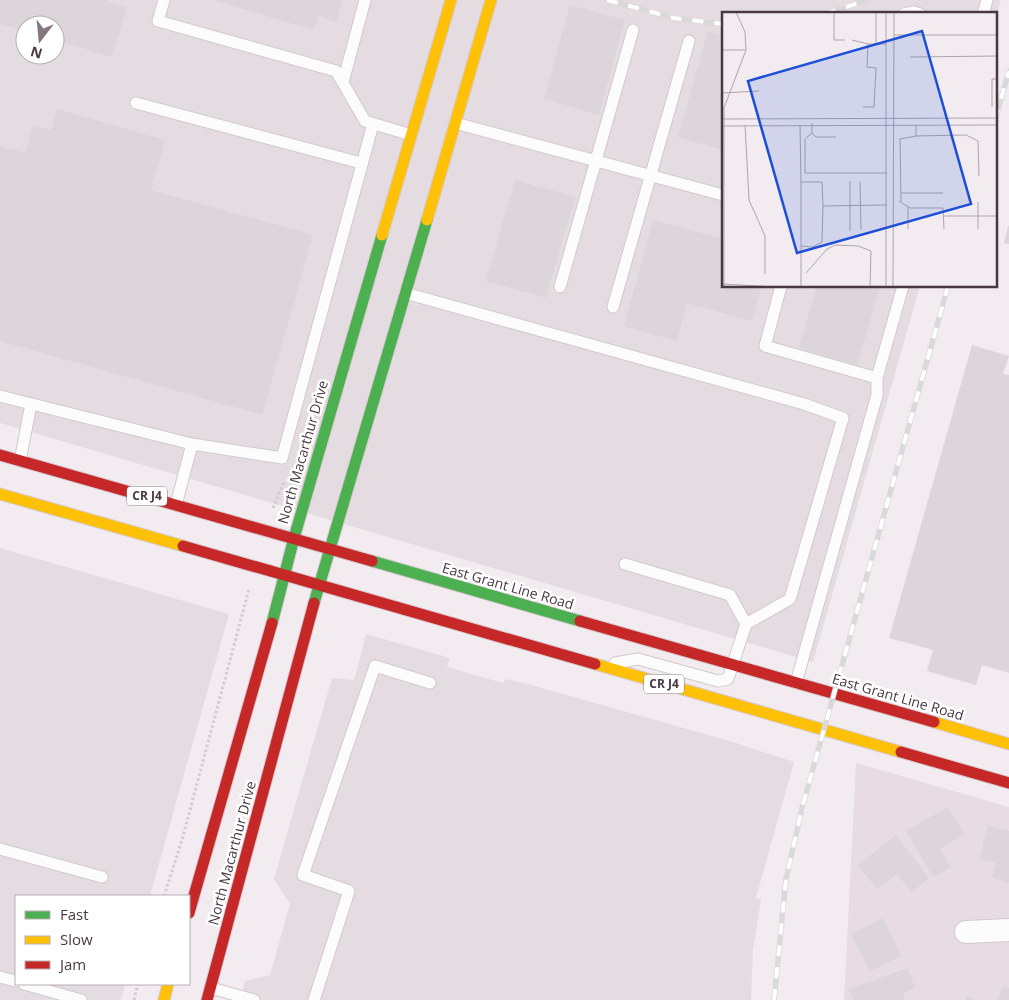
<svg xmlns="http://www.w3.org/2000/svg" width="1009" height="1000" font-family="'Open Sans',sans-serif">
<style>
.residential{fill:#e8dce4}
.industrial{fill:#e4dce1;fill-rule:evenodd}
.building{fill:#dcd5da}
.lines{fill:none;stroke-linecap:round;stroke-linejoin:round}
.lane-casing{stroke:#d0cace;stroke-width:13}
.street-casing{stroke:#d0cace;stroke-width:24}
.fast-casing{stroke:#d7c9d1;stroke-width:13}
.slow-casing{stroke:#d7c9d1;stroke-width:13}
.jam-casing{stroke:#d7c9d1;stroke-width:13}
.path{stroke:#d2cbd0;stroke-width:3;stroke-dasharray:2.5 2.5;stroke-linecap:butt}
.lane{stroke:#fdfcfd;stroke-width:11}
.street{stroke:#fdfcfd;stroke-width:22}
.fast{stroke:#4caf50;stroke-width:11}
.slow{stroke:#ffc107;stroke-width:11}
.jam{stroke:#c62828;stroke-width:11}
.rail-casing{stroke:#dad9da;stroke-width:5.5}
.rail{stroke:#fff;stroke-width:4;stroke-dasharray:11;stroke-linecap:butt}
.labels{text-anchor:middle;stroke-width:5;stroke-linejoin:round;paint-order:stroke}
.shield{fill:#fff;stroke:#7f747c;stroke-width:1}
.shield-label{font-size:12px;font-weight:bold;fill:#483844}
.street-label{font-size:14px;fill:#483844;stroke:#fff}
.inset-road{fill:none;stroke:#aea4ab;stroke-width:1}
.view{fill:#1d4ed8;fill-opacity:0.15;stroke:#1d4ed8;stroke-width:2.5}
.inset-edge{fill:none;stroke:#483844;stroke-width:2.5}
</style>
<rect width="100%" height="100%" fill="#f2ecf0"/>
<!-- residential -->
<path class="residential" d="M856 763 1009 807V1000H844Z"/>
<!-- industrial -->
<path class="industrial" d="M0 0H1001L995 20V14H723V286H920L813 662 0 423ZM25 25H55V55H25Z
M0 548 229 614 150 896H16V984H125L121 1000H0Z
M366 634 450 658 447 667 503 683 505 679 524 683 730 741 794 762 756 898 761 900 753 950 751 999 753 1000H240L245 981 270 975 290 904 274 879 332 678 354 680Z"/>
<!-- building -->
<path class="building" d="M0 0H105L127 7 112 57 55 40V25H25V31L0 24Z
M213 0H342L336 22 318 16 314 30Z
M570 5 625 20 599 115 544 99Z
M708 31 723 36V150L678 137Z
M57 109 165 140 151 190 313 235 262 415 0 341V146L25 153 33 126 51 130Z
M515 180 575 197 546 298 486 281Z
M653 220 723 239V286H762L752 321 687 303 677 341 624 326Z
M1008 226H1009V244L1004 243Z
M817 286H880L857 365 799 348Z
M972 345 1009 356 1003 374 1009 375V673L982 665 976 685 927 671 933 650 889 638Z
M948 807 964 834 940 849 951 867 933 877 906 831Z
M988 826 1009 831V883L992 878 996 863 979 859Z
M896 835 929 878 912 892 897 874 877 889 858 865Z
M883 918 901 956 870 971 851 934Z
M908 968 915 988 903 993 905 1000H853L849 989Z
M1002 986 1009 988V1000H998Z
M966 996 978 1000H965Z"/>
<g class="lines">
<defs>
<path id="lane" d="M164 0 158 21 336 71 365 121 411 135
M904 14 914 12 920 14
M983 14 987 0
M343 82 365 0
M136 103 361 163
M455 123 723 195
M781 286 765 346 877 378 903 286
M560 287 633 30
M405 293 804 404 843 418 790 599 746 624 728 679 718 681 638 659 615 663
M613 307 689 41
M0 396 192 444 176 505
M192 444 282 458 373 124
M20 461 31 404
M625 564 730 595 746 624
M796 683 877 395V378
M0 849 102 877
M0 977 16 981
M24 984 81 1000
M211 988 254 1000
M314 1000 349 891 303 875 375 666 430 683"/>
<path id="street" d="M966 932 1009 930"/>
<path id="fast" d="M372 561 580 621
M314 603 427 220
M272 623 294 538 382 235"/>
<path id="slow" d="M427 220 491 0
M382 235 451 0
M0 494 183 546
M595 664 901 752
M934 722 1009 744
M164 1000 168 984"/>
<path id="jam" d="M0 455 372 561
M183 546 595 664
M580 621 934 722
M901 752 1009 783
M189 913 272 623
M207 1000 314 603"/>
</defs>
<!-- lane casing -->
<use href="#lane" class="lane-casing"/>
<!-- street casing -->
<use href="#street" class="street-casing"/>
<!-- fast casing -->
<use href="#fast" class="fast-casing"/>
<!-- slow casing -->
<use href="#slow" class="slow-casing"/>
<!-- jam casing -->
<use href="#jam" class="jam-casing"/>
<!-- path -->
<path class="path" d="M273 508 284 482
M164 896 182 840 249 589
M134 1000 138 984"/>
<!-- lane -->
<use href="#lane" class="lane"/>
<!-- street -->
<use href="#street" class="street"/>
<!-- fast -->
<use href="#fast" class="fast"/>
<!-- slow -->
<use href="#slow" class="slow"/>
<!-- jam -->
<use href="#jam" class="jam"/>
<defs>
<path id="rail" d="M607 0 674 18 723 24
M825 14 867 0
M995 120 1009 71
M774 1000 786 879 802 808 948 286"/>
</defs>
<!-- rail casing -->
<use href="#rail" class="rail-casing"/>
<!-- rail -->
<use href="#rail" class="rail"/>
</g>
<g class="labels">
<!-- shield labels -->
<g class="shield">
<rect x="127" y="486.5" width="40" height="19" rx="4"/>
<rect x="644" y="674.5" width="40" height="19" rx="4"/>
</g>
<g class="shield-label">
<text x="147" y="500">CR J4</text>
<text x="664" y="688">CR J4</text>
</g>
<!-- street labels -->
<g class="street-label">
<text transform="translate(303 452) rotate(-74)" y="5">North Macarthur Drive</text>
<text transform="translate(508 586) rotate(16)" y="5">East Grant Line Road</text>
<text transform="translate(898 697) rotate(16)" y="5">East Grant Line Road</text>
<text transform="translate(232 853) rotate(-75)" y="5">North Macarthur Drive</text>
</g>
</g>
<!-- overview -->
<g transform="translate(722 12)">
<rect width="275" height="275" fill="#f2ecf0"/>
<path class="inset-road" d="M112 0V28H123M154 0V32M164 0V275M172 23H275M130 28 146 32M0 38H24M188 45 275 44M0 81 37 79M141 95H152L154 56 145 55 146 32H164M270 95V67H275M0 107 275 106M90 111V121L83 127V161H165M23 113 27 188 43 224V262M78 113 79 170M194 113V124L244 123 256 129 257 164M0 114 275 113M90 121 94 125H114M128 169V219M138 170 139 218M179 181H221M177 189 188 196H221L222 217M179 189 178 127 194 124M256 190V217M186 194V217M221 204H275M79 234 91 235 100 230 101 194M84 261 105 237 113 233 136 234 149 239 148 275M0 272 55 275M2 275V96L24 38 23 20 14 0M79 275V170H100L101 194 165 193M171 275 172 0"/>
<path class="view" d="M200 19 249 192 75 241 26 69Z"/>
<rect width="275" height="275" class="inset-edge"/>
</g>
<!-- legend -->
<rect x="15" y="895" width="175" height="90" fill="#ffffff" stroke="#b6afb4"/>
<rect x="25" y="911" width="25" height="8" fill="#4caf50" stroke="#b6afb4"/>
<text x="60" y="920" font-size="15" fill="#483844">Fast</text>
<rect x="25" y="936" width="25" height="8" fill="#ffc107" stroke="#b6afb4"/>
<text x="60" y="945" font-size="15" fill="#483844">Slow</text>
<rect x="25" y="961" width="25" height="8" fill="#c62828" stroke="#b6afb4"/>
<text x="60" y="970" font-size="15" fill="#483844">Jam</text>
<!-- north arrow -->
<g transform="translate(40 40) rotate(196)"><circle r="24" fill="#ffffff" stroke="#b6afb4"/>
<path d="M0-4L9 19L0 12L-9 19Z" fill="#847780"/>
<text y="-8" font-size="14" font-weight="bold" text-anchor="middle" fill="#483844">N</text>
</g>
</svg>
